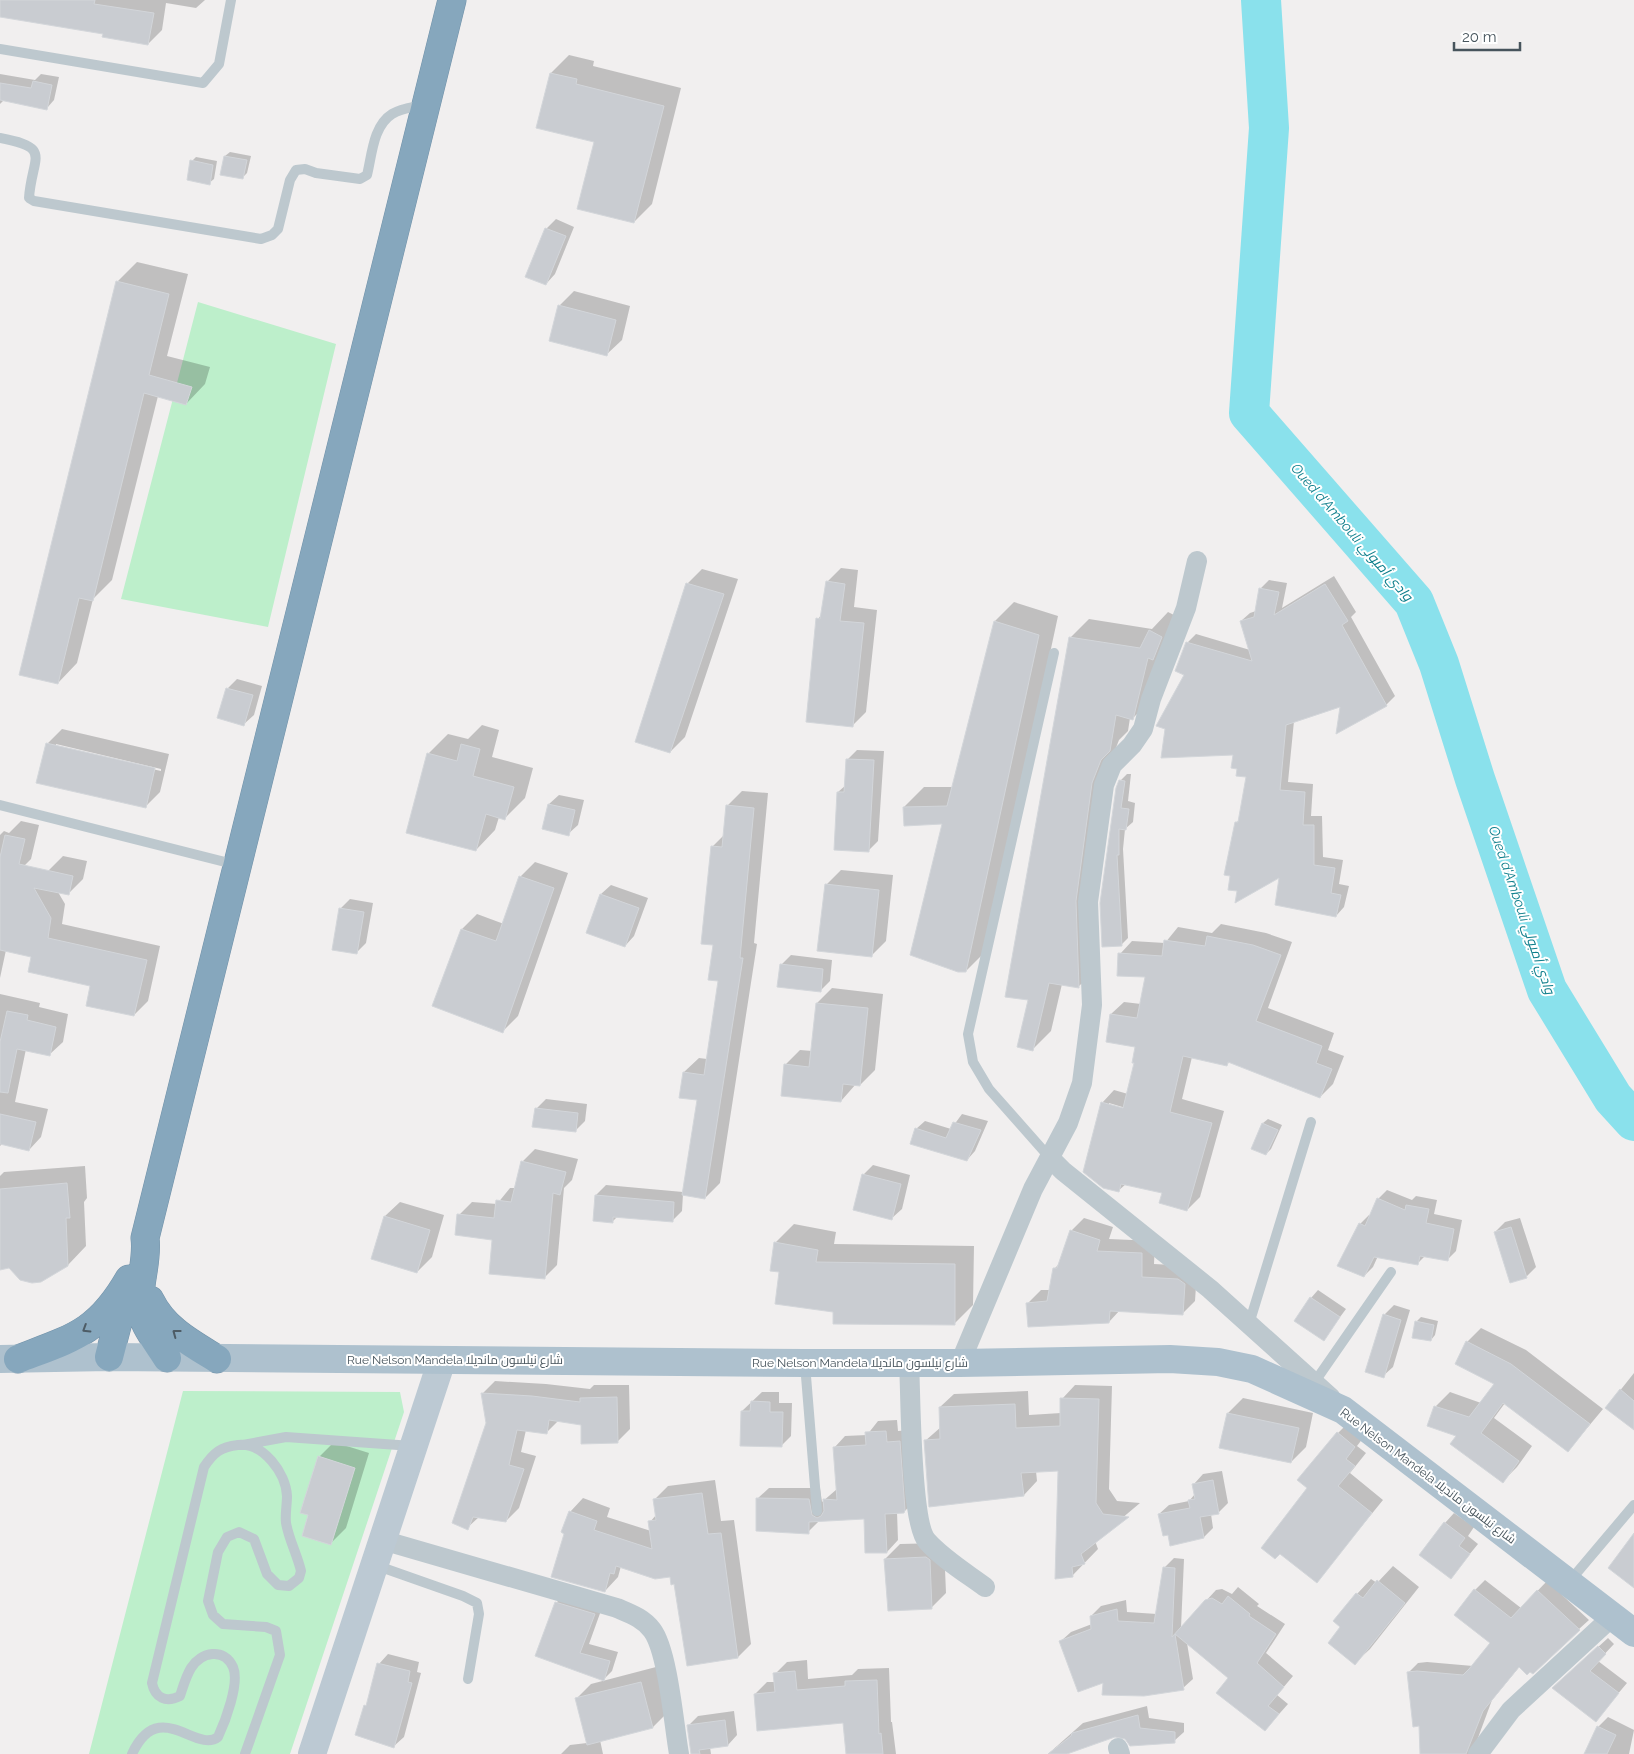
<svg xmlns="http://www.w3.org/2000/svg" width="1634" height="1754" font-family="Raleway,Cairo,sans-serif">
<style>
.garden{fill:#bdefcb}
.shadow{fill:#0003;fill-rule:evenodd}
.lines{fill:none;stroke-linecap:round;stroke-linejoin:round}
.river{stroke:#8ae1ec;stroke-width:40}
.building{fill:#c9ccd1;stroke:#d3d6da}
.highway-casing{stroke:#7292a9;stroke-width:29}
.lane{stroke:#bdc8ce;stroke-width:10}
.street{stroke:#bdc8ce;stroke-width:20}
.secondary{stroke:#bcc9d3;stroke-width:28}
.primary{stroke:#aec1ce;stroke-width:28}
.highway{stroke:#86a7bd;stroke-width:28}
.oneway{stroke:#4d5c66}
.labels{text-anchor:middle;stroke-width:4;stroke-linejoin:round;paint-order:stroke}
.street-label{font-size:12px;fill:#47545c;stroke:#fff}
.water-label{font-size:14px;font-style:italic;fill:#0e7e8b;stroke:#fff}
</style>
<rect width="100%" height="100%" fill="#f1efef"/>
<!-- garden -->
<path class="garden" d="M198 302 336 344 268 627 121 599Z
M183 1391 400 1392 404 1412 290 1754H89Z"/>
<!-- shadow -->
<path class="shadow" d="M0 0H205L196 8 166 3 162 30 148 44 104 33 0 15Z
M569 55 594 61 593 66 681 88 652 204 634 222 596 141 538 127 551 73Z
M0 74 35 80 41 74 59 77 54 100 47 108 4 100 0 104Z
M230 152 251 156 247 173 242 178 225 156Z
M196 157 217 161 214 179 209 183 192 161Z
M556 219 574 227 555 274 546 284V229Z
M137 262 188 274 167 356 210 367 205 384 186 404 158 396 112 580 93 599 77 663 58 683 117 282Z
M574 291 630 306 622 340 607 354 559 306Z
M841 568 858 570 854 607 877 610 866 712 852 726 818 619 822 614 827 582Z
M702 569 738 579 685 737 670 752 687 584Z
M1334 576 1356 612 1351 617 1395 696 1386 705H1342L1294 721 1288 782 1313 784 1311 816H1322L1323 857 1343 860 1339 884 1349 886 1344 907 1336 916 1280 875 1238 890 1236 823 1240 819 1247 776 1239 768 1234 753 1185 674 1187 643 1196 634 1250 650 1241 621 1250 613 1256 611 1260 589 1269 580 1287 583 1282 608Z
M1014 602 1058 616 986 951 966 971 944 823 904 807 924 787H953L995 621Z
M1168 612 1180 618 1151 700 1133 718H1130L1128 731 1119 740 1110 763 1094 881 1098 968 1079 986 1062 984 1051 1031 1033 1049 1029 999 1007 996 1071 637 1089 619 1152 629Z
M237 679 262 686 254 715 244 724 227 689Z
M482 725 499 730 492 757 533 768 525 798 505 818 499 817 495 830 476 850 428 754 448 734 468 739Z
M62 729 169 754 160 792 145 807 47 744ZM56 744 161 769V771L56 747Z
M857 750 884 751 878 841 868 851 838 792 846 785 847 760Z
M1127 774H1131L1128 801 1135 803 1133 822 1125 829 1123 849 1128 938 1121 945H1103L1120 781Z
M742 791 768 793 754 943 757 944 720 1183 705 1198 683 1194 682 1211 672 1221 618 1216 612 1222 596 1195 606 1185 683 1192 698 1099 684 1072 699 1058 707 1059 720 980 715 944 712 847 725 834 727 806Z
M559 795 584 800 578 825 568 834 549 804Z
M21 821 39 825 31 859 16 874 0 870V835L4 831 9 833Z
M63 856 87 861 83 879 68 894 58 892 65 904 62 924 160 946 148 1001 134 1015 92 985 32 956 6 950 0 978V879L48 871Z
M535 862 568 873 518 1016 503 1031 434 1006 462 929 477 914 504 924 520 877Z
M841 870 893 875 886 941 871 956 826 885Z
M611 885 648 898 634 936 625 946 587 933 601 894Z
M350 899 373 903 366 943 356 953 340 909Z
M1221 924 1266 933 1292 942 1268 1008 1334 1033 1328 1050 1344 1056 1333 1084 1320 1097 1230 1061 1227 1065 1192 1057 1182 1099 1224 1111 1200 1197 1187 1210 1163 1192 1126 1184 1118 1191 1102 1103 1114 1090 1128 1094 1136 1062 1137 1046 1111 1014 1124 1002 1141 1004 1146 976 1120 954 1132 941 1165 943 1178 927 1212 933ZM1109 1103 1129 1109V1111L1109 1106Z
M791 955 832 960 830 981 820 991 781 965Z
M832 988 883 994 875 1070 860 1085 856 1084 841 1101 785 1065 800 1050 812 1051 817 1003Z
M0 994 40 1003 39 1007 68 1014 63 1042 50 1054 26 1049 15 1102 48 1109 41 1137 29 1150 2 1144 0 1146Z
M546 1099 587 1104 585 1121 575 1131 536 1109Z
M962 1114 988 1121 975 1151 967 1160 916 1129 925 1121 951 1129Z
M1268 1119 1282 1125 1271 1149 1266 1154 1252 1148 1263 1123Z
M535 1149 578 1159 572 1180 564 1188 557 1265 544 1278 459 1215 472 1202 497 1204 510 1188H515L522 1162Z
M873 1165 910 1175 902 1209 892 1218 863 1175Z
M85 1166 87 1198 84 1202 86 1246 68 1265 0 1268V1176L4 1172Z
M1387 1190 1412 1200 1416 1196 1437 1200 1434 1214 1462 1220 1456 1251 1447 1260 1425 1256 1417 1264 1378 1256 1373 1267 1364 1276 1360 1224 1369 1215 1371 1216 1378 1199Z
M400 1202 444 1215 432 1257 417 1272 385 1216Z
M1084 1218 1113 1227 1109 1239 1155 1241 1154 1264 1192 1266 1197 1271 1195 1301 1182 1314 1120 1310 1109 1322 1028 1303 1041 1290H1050L1054 1269 1061 1262 1071 1231Z
M1520 1218 1536 1267 1526 1277 1495 1232 1505 1222Z
M794 1224 836 1232 834 1244 974 1246 973 1305 954 1324 834 1311 780 1271 775 1243Z
M1318 1290 1346 1309 1323 1340 1311 1298Z
M1394 1305 1410 1310 1393 1367 1383 1376 1384 1315Z
M1421 1317 1438 1321 1435 1335 1431 1340 1414 1337 1417 1321Z
M1481 1328 1526 1350 1603 1409 1568 1451 1505 1403 1494 1418 1532 1446 1517 1467 1503 1481 1458 1435 1436 1406 1450 1392 1481 1403 1496 1383 1456 1363 1467 1342Z
M1634 1373V1428L1607 1407Z
M495 1381 546 1384 590 1389 594 1385H629L630 1429 617 1442 582 1423 559 1420 547 1432 526 1430 521 1452 536 1456 519 1508 506 1521 479 1517 467 1528 487 1423 482 1394Z
M1075 1385 1112 1386 1109 1489 1117 1501 1140 1503 1095 1541 1098 1549 1072 1576 1060 1470 1036 1471 1037 1481 1024 1495 925 1441 941 1427 940 1407 954 1394 1028 1391 1029 1415 1061 1413 1062 1399Z
M762 1392H779V1403H792L791 1436 782 1445 742 1411Z
M1243 1398 1313 1413 1306 1447 1291 1462 1228 1413Z
M897 1420 898 1431 911 1430 915 1500 904 1512H897L898 1540 887 1552 865 1517 819 1521 808 1532 757 1499 769 1488H820L822 1502 837 1489 834 1448 845 1436 867 1435 878 1421Z
M1350 1421 1366 1434 1357 1446 1366 1453 1350 1473 1383 1500 1317 1581 1280 1553 1309 1488 1338 1433Z
M334 1442 369 1453 346 1528 331 1543 310 1515 319 1457Z
M1222 1471 1228 1503 1218 1513 1211 1514 1213 1528 1204 1537 1159 1514 1169 1505 1189 1501 1195 1494 1194 1484 1203 1474Z
M715 1480 721 1521 734 1520 751 1644 738 1657 675 1583 671 1575 621 1566 618 1577 605 1591 570 1512 583 1498 610 1508 607 1517 651 1531 650 1522 656 1515 654 1500 668 1486Z
M1454 1513 1474 1527 1468 1536 1478 1544 1451 1577 1445 1523Z
M941 1543 944 1545 946 1593 931 1608 886 1585 885 1559 900 1544Z
M1174 1558 1184 1559 1181 1628 1216 1590 1222 1589 1232 1594 1238 1587 1259 1604 1257 1606 1285 1624 1266 1653 1293 1676 1277 1695 1288 1704 1265 1730 1230 1678 1187 1643 1193 1679 1183 1688 1104 1681 1061 1641 1071 1632 1092 1624 1091 1616 1101 1606 1126 1600 1127 1612 1157 1614 1164 1568Z
M1393 1566 1419 1587 1370 1649 1355 1663 1342 1627 1357 1594 1371 1579 1377 1583Z
M1485 1580 1521 1608 1547 1581 1589 1620 1579 1629 1520 1666 1492 1700 1472 1754H1421V1724L1408 1673 1418 1663 1427 1662 1473 1666 1491 1642 1475 1590Z
M565 1594 603 1605 589 1644 618 1652 612 1671 603 1680 537 1655 556 1603Z
M1608 1638 1614 1644 1598 1661 1627 1683 1596 1720 1563 1679Z
M388 1654 419 1662 417 1672 421 1673 404 1737 394 1746 365 1706 369 1703 379 1664Z
M807 1660 808 1679 852 1675 858 1669 889 1668 891 1722H892L896 1754H848L844 1721 755 1694 767 1682H775V1674L787 1662Z
M656 1667 668 1712 653 1727 600 1740 603 1754H561L570 1745 587 1743 576 1699 591 1684Z
M1147 1706 1149 1718 1184 1723V1732L1174 1741 1115 1735 1063 1754H1048L1083 1723Z
M734 1711 737 1735 728 1745 710 1747 711 1754H692L688 1726 698 1716Z
M1608 1717 1634 1730 1629 1754H1585L1598 1727Z"/>
<g class="lines">
<!-- river -->
<path class="river" d="M1261 0 1269 128 1249 413 1414 602 1439 664 1475 779 1547 990 1613 1098 1634 1121"/>
</g>
<!-- building -->
<path class="building" d="M0 0H95L94 4 154 13 148 45 102 37 103 34 0 17Z
M550 73 577 79 576 84 664 106 634 223 577 209 594 142 536 128Z
M33 81 52 85 47 110 0 100V83L31 88Z
M224 156 247 160 243 179 220 175Z
M190 160 213 165 210 185 187 180Z
M545 228 566 236 546 285 525 277Z
M116 281 169 294 149 375 192 387 186 405 144 393 93 601 79 598 58 684 19 675Z
M558 305 616 320 607 356 549 341Z
M826 581 845 584 840 621 864 623 853 727 806 722 816 618 820 619Z
M686 583 724 594 670 753 635 742Z
M1325 584 1348 621 1342 625 1387 706 1336 734 1340 707 1286 725 1280 790 1305 792 1303 825H1314V865L1335 868 1331 893 1341 895 1336 917 1275 905 1279 878 1235 903 1237 891 1228 890 1230 876 1224 875 1235 822H1238L1246 777 1236 776 1237 769 1231 768 1233 755 1161 758 1165 729 1156 726 1184 675 1175 671 1186 642 1252 661 1240 621 1254 617 1259 588 1279 592 1274 615Z
M994 621 1039 635 966 972H958L910 955 942 824 904 826 903 807 947 806Z
M1149 630 1162 637 1153 660 1148 658 1133 720 1116 715 1110 751 1101 760 1092 783 1076 901 1079 988 1049 983 1033 1051 1017 1047 1028 1000 1005 997 1069 637 1140 648Z
M226 688 253 695 244 726 217 718Z
M46 743 155 768 146 808 36 783Z
M461 744 480 749 473 776 514 787 505 820 486 814 476 851 406 833 427 753 457 761Z
M846 759 874 760 869 852 834 850 837 792H844Z
M1119 780 1125 781 1121 808 1129 809 1126 830 1119 829V855H1117L1122 946 1102 947 1100 903 1116 788Z
M548 804 575 810 569 836 542 829Z
M726 805 754 808 740 958H743L705 1199 682 1195 697 1100 679 1098 683 1072 704 1075 718 981 708 980 713 945 701 944 711 846 722 847Z
M5 835 25 839 19 864 73 876 69 895 34 888 51 918 48 938 147 960 134 1016 86 1006 90 986 28 972 31 957 0 950V857Z
M519 876 554 888 503 1033 432 1006 461 929 496 941Z
M825 884 879 890 872 957 817 951Z
M600 894 639 908 625 947 586 933Z
M339 908 364 912 357 954 332 950Z
M1207 936 1253 945 1281 955 1256 1021 1322 1046 1316 1063 1332 1069 1320 1098 1228 1062 1227 1066 1183 1056 1170 1112 1212 1123 1187 1211 1159 1203 1162 1193 1121 1184 1119 1192 1103 1188 1083 1172 1101 1102 1123 1108 1134 1063H1132L1135 1047 1106 1042 1110 1014 1137 1018 1145 977 1117 976 1118 953 1162 956 1164 940 1205 946Z
M780 964 823 969 821 992 777 987Z
M816 1003 868 1008 860 1086 843 1084 841 1102 781 1096 784 1064 809 1067Z
M7 1011 28 1015 27 1020 56 1027 50 1056 17 1049 8 1093 0 1092V1042Z
M535 1108 578 1113 576 1132 532 1127Z
M0 1114 36 1122 29 1151 0 1144Z
M953 1122 981 1130 967 1161 910 1144 915 1128 946 1138Z
M1262 1123 1278 1130 1266 1155 1251 1149Z
M521 1161 566 1172 560 1195 553 1193 545 1279 489 1274 492 1240 455 1235 457 1214 494 1218 496 1200 511 1202Z
M862 1174 901 1184 892 1220 853 1210Z
M67 1183 70 1218H66L68 1266 41 1282 32 1283 20 1280 9 1268 0 1270V1189Z
M595 1195 674 1202 673 1222 613 1217V1223L593 1221Z
M1377 1198 1405 1210 1406 1205 1429 1209 1426 1223 1454 1229 1448 1261 1420 1256 1418 1265 1374 1257 1364 1277 1337 1266 1359 1223 1365 1226Z
M384 1216 430 1230 417 1273 371 1259Z
M1511 1227 1527 1278 1510 1283 1494 1232Z
M1070 1230 1100 1240 1097 1251 1142 1253V1277L1178 1279 1185 1284 1183 1315 1110 1311 1109 1323 1028 1327 1026 1303 1047 1301 1053 1268H1057Z
M774 1242 818 1250 816 1262 955 1264V1325L833 1324V1312L775 1304 779 1272 770 1271Z
M1310 1297 1340 1317 1324 1341 1294 1321Z
M1383 1314 1401 1320 1384 1378 1365 1372Z
M1415 1321 1434 1325 1431 1341 1412 1338Z
M1466 1341 1511 1364 1590 1424 1568 1452 1503 1403 1481 1433 1519 1461 1503 1483 1450 1444 1456 1436 1427 1426 1434 1406 1469 1417 1494 1384 1455 1364Z
M1620 1389 1634 1401V1430L1605 1408Z
M481 1393 532 1396 580 1402V1398L617 1397 618 1443 581 1444V1425L549 1420 547 1434 517 1430 509 1465 524 1469 506 1522 473 1517 468 1530 452 1523 486 1423Z
M1060 1398 1099 1399 1096 1503 1103 1514 1129 1517 1081 1554 1085 1564 1072 1567 1073 1577 1055 1579 1058 1471 1021 1473 1024 1496 929 1507 924 1440 940 1439 939 1407 1015 1404 1016 1428 1060 1426Z
M751 1401 770 1402V1412H783L782 1447 740 1446 741 1411H750Z
M1227 1413 1299 1428 1291 1463 1219 1448Z
M886 1431 887 1442 900 1441 905 1510 904 1513 885 1514 887 1553H865L864 1519 809 1522V1534L756 1531V1498L809 1499 812 1515 817 1518 821 1516 824 1511 823 1499 837 1500 833 1447 866 1445 865 1432Z
M1337 1432 1355 1447 1346 1459 1355 1466 1338 1486 1372 1513 1317 1583 1280 1554 1275 1559 1261 1548 1307 1488 1297 1480Z
M318 1456 355 1468 331 1545 302 1536 308 1515 300 1513Z
M1213 1480 1219 1514 1200 1517 1204 1538 1170 1546 1168 1535 1163 1536 1158 1514 1190 1508 1188 1500 1195 1499 1192 1484Z
M702 1493 708 1534 721 1533 738 1658 687 1666 674 1584 671 1585 670 1577 655 1579 616 1566 614 1574 610 1573 605 1592 551 1577 564 1534 561 1532 569 1511 597 1521 594 1530 652 1549 648 1521 656 1520 653 1499Z
M1444 1522 1465 1538 1459 1546 1470 1554 1451 1579 1419 1555Z
M1634 1533V1588L1608 1568Z
M926 1557 930 1560 932 1609 888 1611 884 1559Z
M1163 1567 1175 1568 1172 1637 1205 1600 1212 1598 1222 1604 1228 1596 1250 1614 1249 1616 1276 1634 1257 1663 1284 1687 1268 1706 1279 1714 1265 1731 1216 1693 1228 1678 1175 1634 1184 1690 1144 1696 1102 1695 1103 1683 1078 1692 1059 1641 1091 1629 1090 1616 1117 1609 1118 1621 1154 1623Z
M1377 1580 1405 1603 1355 1665 1328 1643 1340 1627 1333 1621 1356 1593 1363 1598Z
M1474 1589 1511 1618 1537 1590 1580 1630 1533 1674 1530 1672 1527 1675 1519 1667 1483 1711 1466 1754H1420L1419 1726 1413 1727 1407 1672 1417 1671 1463 1675 1469 1669 1490 1643 1454 1615Z
M555 1602 595 1614 580 1653 610 1661 604 1681 535 1656Z
M1598 1646 1606 1654 1590 1671 1619 1693 1596 1722 1552 1688Z
M377 1663 410 1671 408 1682 412 1683 394 1748 355 1735 364 1705 366 1706Z
M795 1671 797 1690 845 1686V1681L877 1680 879 1734 881 1733 883 1754H846L843 1723 757 1731 754 1694 775 1692 773 1673Z
M641 1682 653 1728 587 1745 575 1698Z
M1138 1715 1140 1728 1175 1732V1743L1130 1746 1125 1739 1115 1737 1067 1754H1048L1071 1736 1072 1733Z
M725 1720 728 1746 699 1750 700 1754H691L687 1725Z
M1597 1726 1616 1735 1607 1754H1584Z"/>
<g class="lines">
<defs>
<path id="highway" d="M150 1300C164 1329 191 1343 217 1359
M109 1357 125 1295
M167 1358C158 1343 140 1322 140 1303 139 1281 148 1260 145 1238L452 0
M18 1359C73 1338 98 1333 129 1279"/>
</defs>
<!-- highway casing -->
<use href="#highway" class="highway-casing"/>
<!-- lane -->
<path class="lane" d="M0 49 203 83 219 64 231 0
M0 138C53 148 32 156 29 198L34 201 261 239 272 235 278 229 290 180 296 170 305 169 316 173 360 179 367 175C372 155 373 126 392 114 401 108 414 107 423 105
M0 805 237 865
M1050 1158 989 1089 973 1062 968 1034 1054 653
M1249 1324 1311 1122
M805 1364 817 1511
M1314 1383 1391 1272
M243 1445 286 1437 412 1446
M375 1565 463 1596 477 1603 479 1614 468 1679
M1569 1582 1634 1505
M132 1754C159 1696 196 1754 218 1737 225 1722 240 1683 233 1667 224 1647 201 1652 191 1668 186 1676 183 1687 180 1696 166 1703 155 1698 152 1683L204 1467C214 1452 221 1447 238 1445 263 1442 286 1473 287 1496 287 1505 285 1514 286 1523 289 1540 297 1554 301 1571L299 1578 289 1586 278 1585 267 1574 254 1539 239 1532 227 1537 218 1552 208 1601 213 1615 223 1624 266 1627 276 1631 280 1655 245 1754"/>
<!-- street -->
<path class="street" d="M1050 1158 1063 1171 1210 1289 1331 1398
M909 1363C911 1395 910 1522 927 1541 943 1559 966 1573 985 1587
M960 1363 1033 1189 1068 1123 1082 1083 1092 1005 1088 902 1104 785 1112 765 1132 745 1143 729 1151 699 1186 608 1197 561
M382 1540 617 1608C631 1614 643 1618 652 1630 668 1651 674 1726 679 1754
M1118 1748 1120 1754
M1478 1754 1511 1710 1612 1617"/>
<!-- secondary -->
<path class="secondary" d="M312 1754 442 1360"/>
<!-- primary -->
<path class="primary" d="M0 1359 109 1357 805 1363H960L1170 1359 1218 1362 1252 1369 1343 1410 1634 1633"/>
<!-- highway -->
<use href="#highway" class="highway"/>
</g>
<!-- one-way arrows -->
<defs><path id="oneway-chevron" d="M-2-3.5L2.5 0L-2 3.5" fill="none" stroke-width="1.6" stroke-linecap="round" stroke-linejoin="round" transform="scale(1.25)"/></defs>
<g class="oneway">
<use href="#oneway-chevron" transform="translate(86 1329) rotate(148)"/>
<use href="#oneway-chevron" transform="translate(176 1333) rotate(-143)"/>
</g>
<g class="labels">
<!-- street labels -->
<g class="street-label">
<text x="455" y="1364">Rue Nelson Mandela شارع نيلسون مانديلا</text>
<text x="860" y="1367">Rue Nelson Mandela شارع نيلسون مانديلا</text>
<text transform="translate(1428 1476) rotate(37)" y="4">Rue Nelson Mandela شارع نيلسون مانديلا</text>
</g>
<!-- water labels -->
<g class="water-label">
<text transform="translate(1352 532) rotate(49)" y="5">Oued d'Ambouli وادي أمبولي</text>
<text transform="translate(1522 910) rotate(71)" y="5">Oued d'Ambouli وادي أمبولي</text>
</g>
</g>
<!-- scale -->
<path d="M1454 42v8h66v-8" fill="none" stroke="#47545c" stroke-width="2.5"/>
<text x="1462" y="42" font-size="15" fill="#47545c" stroke="#ffffff" stroke-width="4" paint-order="stroke">20 m</text>
</svg>
